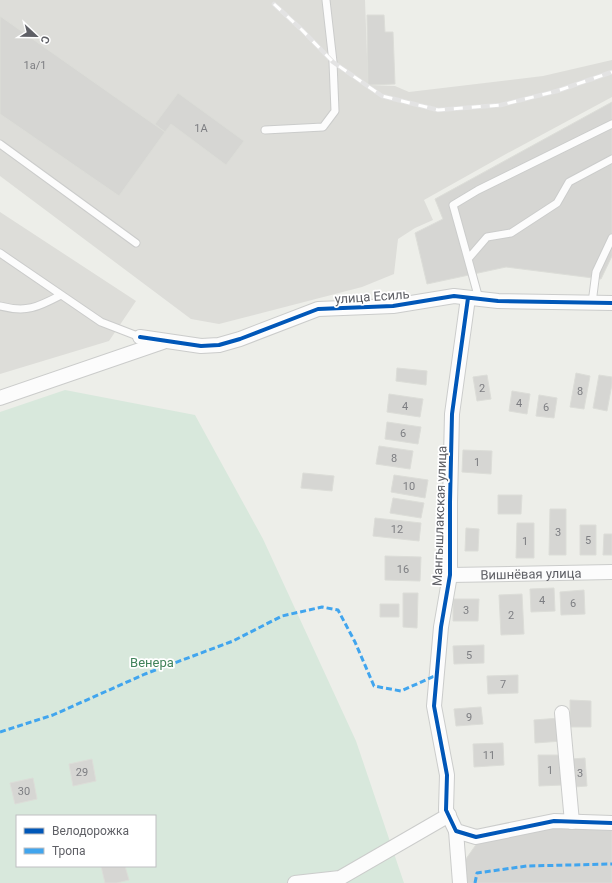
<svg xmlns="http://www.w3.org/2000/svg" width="612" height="883" font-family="Roboto,sans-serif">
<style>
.industrial{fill:#ddddd9}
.green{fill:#d8e8dc;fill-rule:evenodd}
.building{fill:#d6d6d3;stroke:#dcddd8}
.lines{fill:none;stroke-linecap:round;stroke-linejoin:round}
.lane-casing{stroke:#cbcccb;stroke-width:9}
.street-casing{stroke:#cbcccb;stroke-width:16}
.lane{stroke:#fcfcfc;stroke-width:7}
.street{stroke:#fcfcfc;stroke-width:14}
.rail-casing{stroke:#e3e3e3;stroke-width:4.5}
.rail{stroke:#fff;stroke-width:3;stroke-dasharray:9;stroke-linecap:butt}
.quiet{stroke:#41a5ee;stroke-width:3;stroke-dasharray:6 3;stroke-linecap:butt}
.cycleway-casing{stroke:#fff;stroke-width:6}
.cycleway{stroke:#0057b8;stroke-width:4}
.labels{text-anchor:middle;stroke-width:3.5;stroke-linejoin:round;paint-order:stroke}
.number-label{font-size:11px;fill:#7d7e82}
.street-label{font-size:13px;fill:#5f6066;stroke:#fff}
.park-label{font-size:13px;fill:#41835b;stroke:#fff}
</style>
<rect width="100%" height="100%" fill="#edeee9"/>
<!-- industrial -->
<path class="industrial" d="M0 0H365L368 85 395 86 409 92 543 76 612 60V97L506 154 424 200 433 220 415 228 398 239 394 274 362 287 219 324 191 319 0 176Z
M0 212 136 301 109 341 0 374Z"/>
<!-- green -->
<path class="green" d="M65 390 195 415 263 539 356 741 404 883H0V412ZM17 816H155V866H17Z"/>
<!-- building -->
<path class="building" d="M367 15H384L385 32H393L395 84 368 85Z
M0 16 165 132 119 196 0 114Z
M178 93 244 141 226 165 171 124 165 132 155 124Z
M612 102V256L601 279 506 267 427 284 415 233 443 219 435 199Z
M397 368 427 371 426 385 396 381Z
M576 373 590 376 584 409 570 407Z
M487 375 491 399 477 401 473 377Z
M599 375 612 377V384L607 411 593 408Z
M512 391 530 394 527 414 509 411Z
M389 394 423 399 420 417 387 412Z
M539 395 557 398 554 418 536 416Z
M387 422 421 427 418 444 385 439Z
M379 446 413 451 410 469 376 464Z
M463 450 492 451 491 474 462 472Z
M303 473 334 476 332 491 301 488Z
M394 475 428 480 425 498 391 492Z
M498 495H522L521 514H498Z
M393 498 424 503 421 518 390 513Z
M550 509H566V555H549Z
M375 518 421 523 419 541 373 536Z
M517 523H534V558H516Z
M580 525H596V555H580Z
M466 528 479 529 478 551H465Z
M604 534H612V555H603Z
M385 556 421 557 420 581 385 580Z
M554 588 555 611 531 612 530 589Z
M584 590 585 614 561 615 560 592Z
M403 593H418L417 628 403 627Z
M522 594 524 634 501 635 499 595Z
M453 599H479L478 621H453Z
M380 604H399V617H380Z
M484 645V663L454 664 453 646Z
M518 675V693L488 694 487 676Z
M570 700 591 701V727H570Z
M481 707 483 724 456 726 454 709Z
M560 718 562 741 535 743 534 720Z
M503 743 504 765 474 767 473 744Z
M538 755H562V785L539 786Z
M585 758 587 786 574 787 572 759Z
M92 759 96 781 73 786 69 764Z
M33 778 37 799 15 804 10 783Z
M612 823V883H464L461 866 480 839 572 826Z
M101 866H125L129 880 117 883H105Z"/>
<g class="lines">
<defs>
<path id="lane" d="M265 130 323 127 335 111 333 62 326 0
M0 144 136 243
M0 253 101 322 140 337
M468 259 453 205 478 190 612 124
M479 299 468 259 487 237 511 233 557 203 569 182 612 159
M592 303 596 272 612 238
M0 306C27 313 38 307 61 295"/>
<g id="street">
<path d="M468 298 452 414 450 502V575L441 627 434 706 447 775 446 810 456 831 476 837 554 821 612 823"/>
<path d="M140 337 201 346 219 345 240 339 318 309 393 306 454 296 498 301 612 303"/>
<path d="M0 398 163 342"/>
<path id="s1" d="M450 575 612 572"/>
<path d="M562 713 572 822"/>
<path d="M456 831 460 883"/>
<path d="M295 883 340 878 449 815"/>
</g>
</defs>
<!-- lane casing -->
<use href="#lane" class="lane-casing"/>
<!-- street casing -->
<use href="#street" class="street-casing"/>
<!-- lane -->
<use href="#lane" class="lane"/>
<!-- street -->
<use href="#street" class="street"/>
<defs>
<path id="rail" d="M274 4 302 30 333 62 382 96 438 110 501 105 557 91 612 72"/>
</defs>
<!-- rail casing -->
<use href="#rail" class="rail-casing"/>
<!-- rail -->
<use href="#rail" class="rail"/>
<!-- quiet -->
<path class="quiet" d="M0 732 53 715 145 674 233 641 282 616 322 607 338 610 355 642 374 686 401 691 437 675
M475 883 477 873 527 866 612 864"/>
<defs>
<path id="cycleway" d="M468 298 452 414 450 502V575L441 627 434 706 447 775 446 810 456 831 476 837 554 821 612 823
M140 337 201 346 219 345 240 339 318 309 393 306 454 296 498 301 612 303"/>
</defs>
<!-- cycleway casing -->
<use href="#cycleway" class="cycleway-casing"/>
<!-- cycleway -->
<use href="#cycleway" class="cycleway"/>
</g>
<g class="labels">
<!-- number labels -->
<g class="number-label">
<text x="35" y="69">1а/1</text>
<text x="201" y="132">1А</text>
<text x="482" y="392">2</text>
<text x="580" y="395">8</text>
<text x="519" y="407">4</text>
<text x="405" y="410">4</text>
<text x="546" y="411">6</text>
<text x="403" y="437">6</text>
<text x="394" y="462">8</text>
<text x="477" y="466">1</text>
<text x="409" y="490">10</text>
<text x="397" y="533">12</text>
<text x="558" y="536">3</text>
<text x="588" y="544">5</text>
<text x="525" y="545">1</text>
<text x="403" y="573">16</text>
<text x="542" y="604">4</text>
<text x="573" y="607">6</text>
<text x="466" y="614">3</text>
<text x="511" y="619">2</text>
<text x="469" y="659">5</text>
<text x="503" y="688">7</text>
<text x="469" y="721">9</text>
<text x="489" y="759">11</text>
<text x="550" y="774">1</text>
<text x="82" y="776">29</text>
<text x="580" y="777">3</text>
<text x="24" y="795">30</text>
</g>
<!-- street labels -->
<g class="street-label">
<text transform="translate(372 296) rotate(-4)" y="5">улица Есиль</text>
<text transform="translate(439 516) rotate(-88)" y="5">Мангышлакская улица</text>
<text dy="5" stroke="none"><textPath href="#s1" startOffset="81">Вишнёвая улица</textPath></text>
</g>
<!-- park labels -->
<g class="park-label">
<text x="152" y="667">Венера</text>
</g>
</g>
<!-- legend -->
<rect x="16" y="815" width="140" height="52" fill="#ffffff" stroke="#bfbfc2"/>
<rect x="24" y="828" width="20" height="6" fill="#0057b8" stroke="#bfbfc2"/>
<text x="52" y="835" font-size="12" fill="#5f6066">Велодорожка</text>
<rect x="24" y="848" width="20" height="6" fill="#41a5ee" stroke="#bfbfc2"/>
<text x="52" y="855" font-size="12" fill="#5f6066">Тропа</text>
<!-- north arrow -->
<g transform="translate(36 36) rotate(112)" stroke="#ffffff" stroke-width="3" paint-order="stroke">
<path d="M0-3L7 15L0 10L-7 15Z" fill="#5f6066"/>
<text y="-6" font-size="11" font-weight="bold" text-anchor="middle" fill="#5f6066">С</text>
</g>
</svg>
